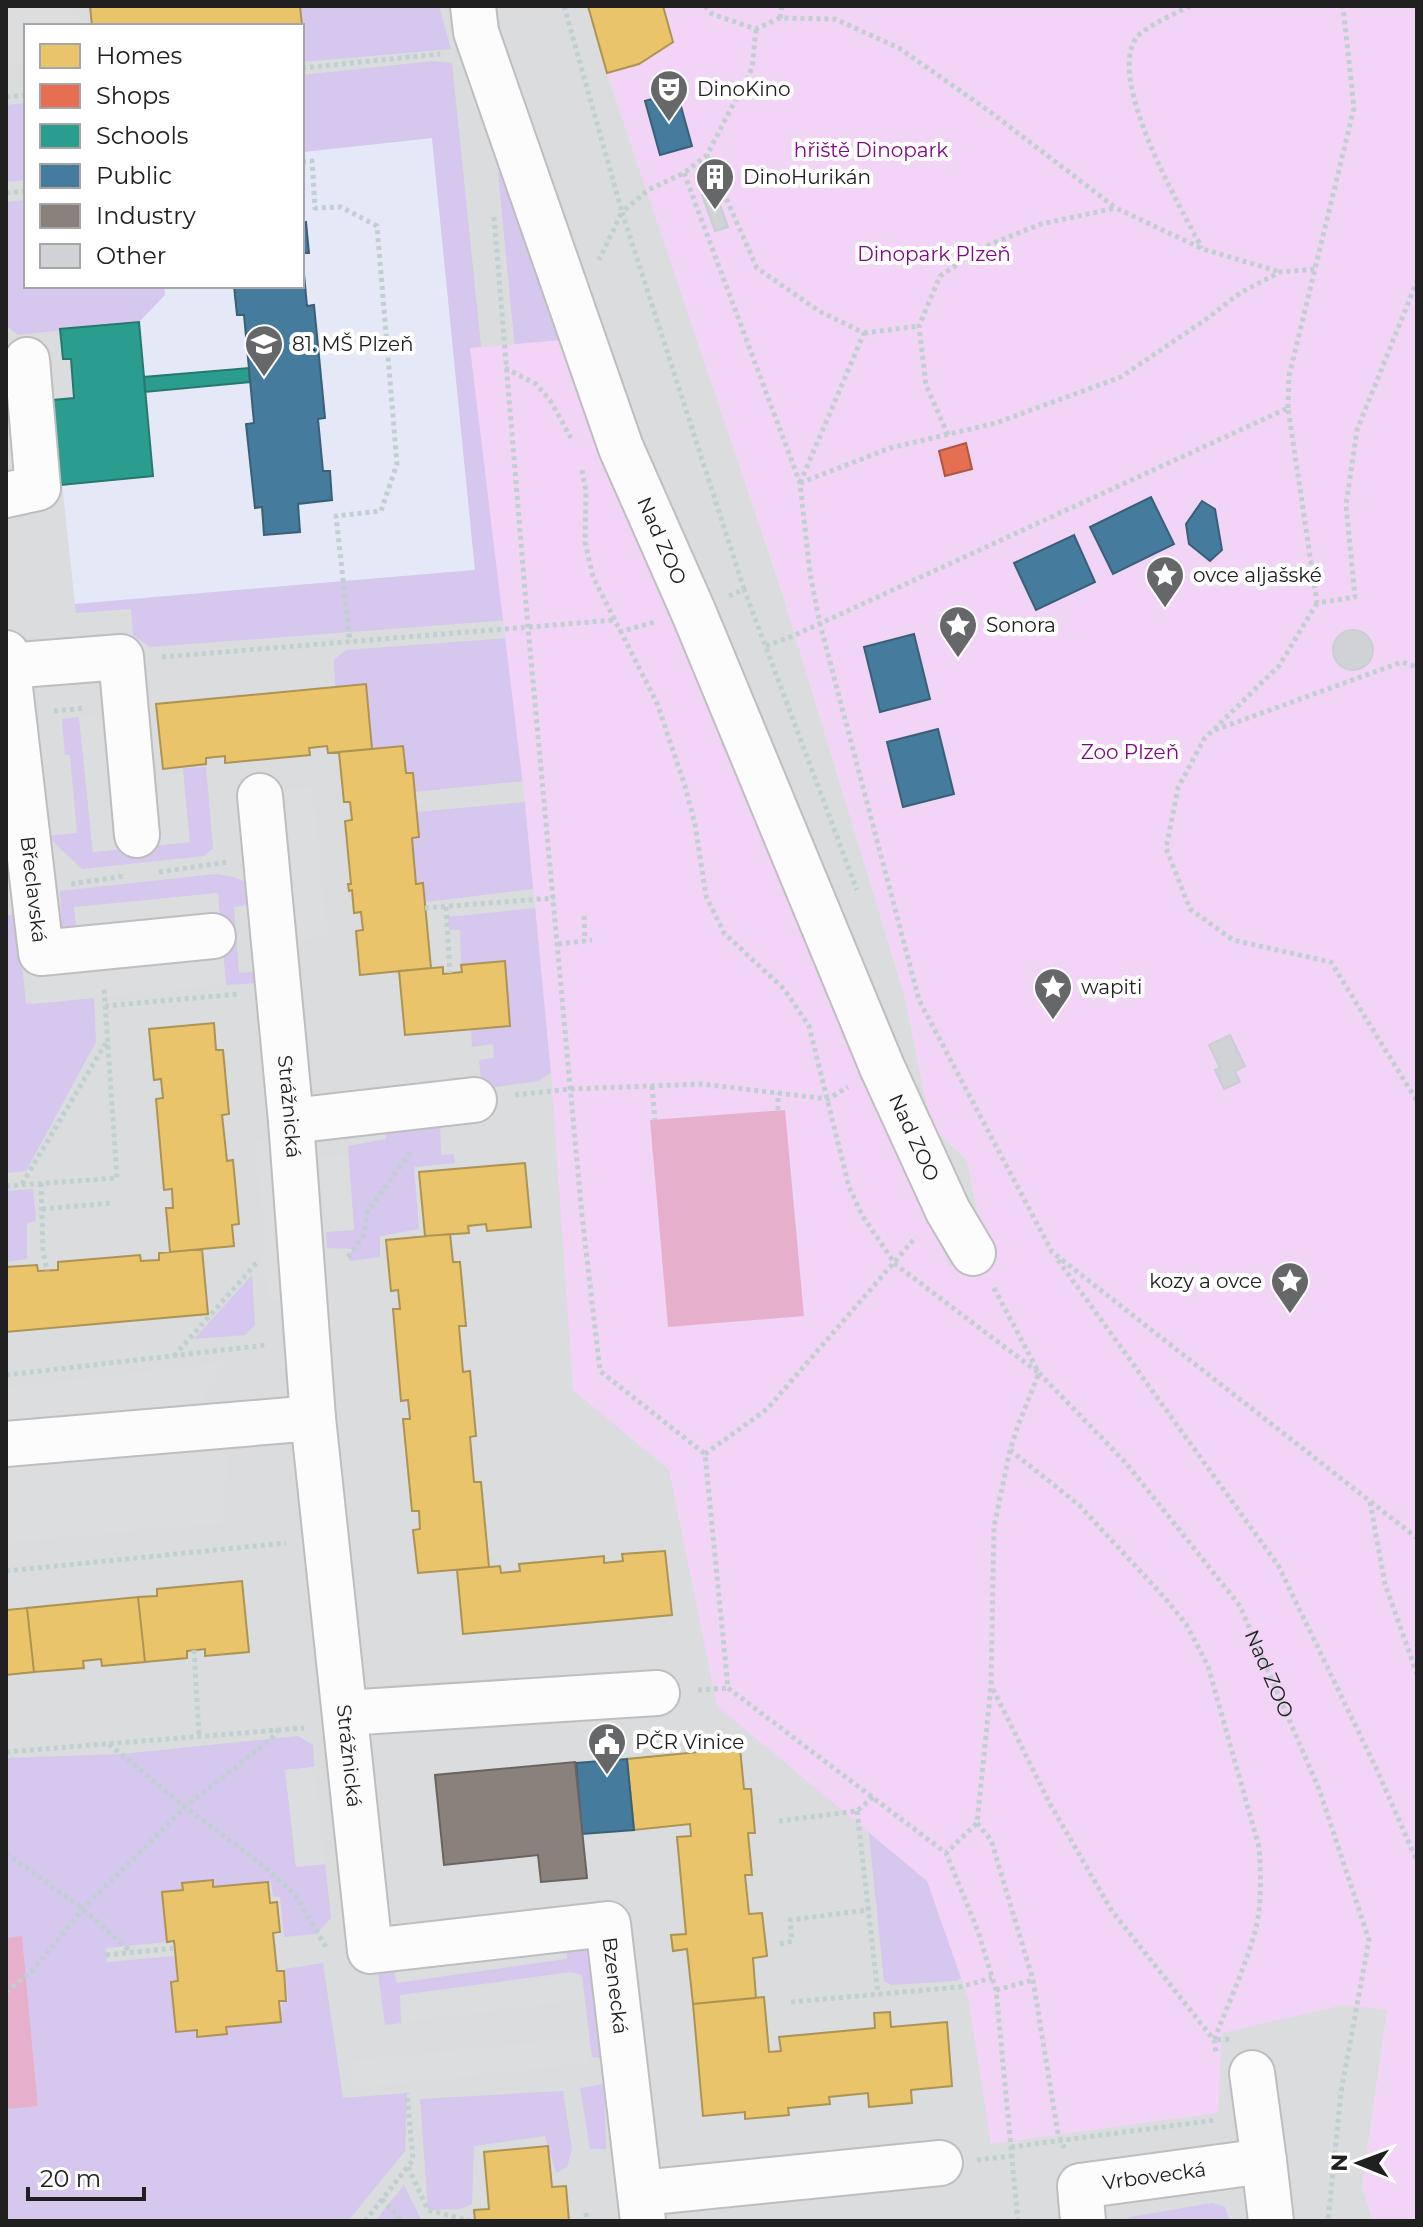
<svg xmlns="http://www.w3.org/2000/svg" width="1423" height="2227" font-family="Montserrat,sans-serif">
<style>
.residential{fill:#dadcdd;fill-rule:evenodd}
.education{fill:#e5e8f7}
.grass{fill:#d5c7ed}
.park{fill:#f2d4f6}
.pitch{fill:#e6b0cd}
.parking{fill:#dcddde}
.homes{fill:#e9c46a;stroke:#ad9354;stroke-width:2}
.shops{fill:#e76f51;stroke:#ab5742;stroke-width:2}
.schools{fill:#2a9d8f;stroke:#27786e;stroke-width:2}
.public{fill:#457b9d;stroke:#3a6078;stroke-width:2}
.industry{fill:#8a817c;stroke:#6a6460;stroke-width:2}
.building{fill:#d0d2d5;stroke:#caced2;stroke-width:2}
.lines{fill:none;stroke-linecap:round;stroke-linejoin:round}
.minor-casing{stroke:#bebec0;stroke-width:48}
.path{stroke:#c0d0d0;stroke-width:5;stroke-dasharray:4 4;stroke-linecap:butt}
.minor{stroke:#fcfcfc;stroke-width:44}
.labels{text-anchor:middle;stroke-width:8;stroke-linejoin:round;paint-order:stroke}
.poi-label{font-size:20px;fill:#202020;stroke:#fff;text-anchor:start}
.park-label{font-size:20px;fill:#820686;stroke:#fff}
.street-label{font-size:20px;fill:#202020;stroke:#fff}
</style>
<rect width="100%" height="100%" fill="#e9ebee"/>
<!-- residential -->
<path class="residential" d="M6 6H588L607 73 780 586 905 997 931 1127 967 1160 983 1240 1398 1934 1362 2187 1373 2221H6ZM26 26H302V286H26Z"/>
<!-- education -->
<path class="education" d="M432 138 475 570 75 604 53 400 74 397 71 359H63L60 329 165 295 164 286H302V152Z"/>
<!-- grass -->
<path class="grass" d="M300 6H439L451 49 302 62Z
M434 61 452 63 509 620 150 647 133 635 131 609 76 613 75 604 475 570 432 138 302 152V75Z
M26 103V180L6 182V105Z
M498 173 501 174 561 346 516 359Z
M26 200V286H164L165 295 139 322 18 335 6 325V202Z
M510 638 523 781 414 792 413 773H406L403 746 372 749 366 684 335 687 334 660 346 650Z
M79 717 93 852 189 842 183 768 206 767 213 848 204 856 82 869 47 836 77 833 70 755H65L62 719Z
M525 802 533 889 425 902 423 883 416 884 412 838 419 837 417 812Z
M216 874C243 878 247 880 261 903L234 907 239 973 269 971V982L226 985 217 893 75 908 77 937C65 934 61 928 56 917L61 915 60 891Z
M536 908 551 1073 538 1081 489 1088 481 1080 479 1060 494 1058 493 1044 472 1047 471 1029 510 1025 505 962 461 965 460 930H449L448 917Z
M17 914 26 1004 94 998 96 1042 26 1171 6 1173V916Z
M440 1117 441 1155 454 1154 455 1163 414 1167 419 1229 380 1236V1257L350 1261 348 1257 353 1249 327 1248 326 1232 354 1229 348 1146 386 1139 384 1119Z
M33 1189 36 1221 27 1223V1259L6 1262V1191Z
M252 1275 255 1325 245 1335 194 1339Z
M298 1736 313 1745 314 1767 286 1770 296 1867 325 1864 331 1918 316 1934 284 1937 280 1897H273L271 1882 213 1887V1881L183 1890 163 1892 167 1942 106 1948 107 1962 175 1956 178 1981 171 1982 177 2032 197 2030 198 2037 227 2034 226 2027 281 2022 282 2003 288 2000 285 1969 323 1963 343 2098 407 2093 405 2151 348 2221H6V2109L38 2105 22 1937 6 1938V1758L122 1754Z
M867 1814 927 1862 968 1975 956 1981 891 1985 884 1981Z
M567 1937 594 1947 601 2058 592 2057 582 1975 571 1972 400 1995 401 2023 385 2025 377 1965 391 1959 397 1983 567 1959Z
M604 2084 606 2149H590L580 2088Z
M563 2091 572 2150 567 2167 556 2173 545 2136 474 2146 472 2204 460 2209 428 2210 420 2099Z
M404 2185 422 2221H375Z
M1212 2203 1225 2207 1230 2221H1125L1130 2217Z"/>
<!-- park -->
<path class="park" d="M588 6H1417V2221H1373L1362 2187 1387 2010 1344 2005 1222 2033 1218 2113 991 2144 968 1998 927 1881 717 1706 669 1470 573 1390 551 1073 525 802 470 348 561 340 761 836 950 1267 983 1240 967 1160 931 1127 905 997 780 586 607 73Z"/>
<!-- pitch -->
<path class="pitch" d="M785 1110 804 1316 668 1327 650 1120Z
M22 1936 38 2106 6 2109V1938Z"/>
<!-- parking -->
<path class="parking" d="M6 6H74L75 26H26V63L6 65Z
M145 711 152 775 183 773 190 842 93 852 79 717Z
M313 787 327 937 299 940 284 789Z
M218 893 226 985 32 1004 28 950 78 946 74 907Z
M278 1136 290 1300 268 1301 256 1141Z
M348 1155 354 1230 326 1232 320 1157Z
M226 1362 192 1416 189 1454 228 1453 225 1523 6 1543V1387Z
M314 1767 325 1864 296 1867 285 1770Z
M564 1939 566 1958 400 1979 397 1960Z
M580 1975 583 2000 404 2022 400 1997Z
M588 2037 590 2064 353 2088 350 2061Z"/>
<!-- homes -->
<path class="homes" d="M90 6H300L303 36 302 26H92Z
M588 6H663L673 42 639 64 607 73Z
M366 684 372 749 328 753 327 746 309 748 310 755 225 763V756L206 758V764L163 769 156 704Z
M403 746 406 773H413L419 837 412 838 416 884 423 883 431 968 360 975 356 931 363 930 361 912 354 913 352 890 349 891 348 884H351L345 821 352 820 350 802H344L339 752Z
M505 961 510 1026 405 1035 399 971 443 967V974L462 972 461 965Z
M214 1023 216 1050H223L229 1114 222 1115 227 1161 233 1160 239 1224 232 1225 234 1246 170 1252 166 1208H173L172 1189 164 1190 156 1099 163 1098 161 1079 154 1080 149 1029Z
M525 1163 531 1227 487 1231 486 1224 468 1226 469 1233 425 1236 419 1172Z
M450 1234 453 1262H460L466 1326H459L463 1372 470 1371 476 1436 470 1437 474 1482H481L489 1567 418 1573 413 1530 420 1529 419 1511H412L403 1419H410L408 1400 401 1401 393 1309H400L398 1290 391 1291 386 1240Z
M202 1249 208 1314 6 1332V1267L37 1265 38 1271 58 1270V1262L140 1255 141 1261 159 1260V1253Z
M665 1551 672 1615 463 1634 457 1570 500 1566 501 1573 520 1571 519 1564 604 1556V1563L623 1561 622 1554Z
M242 1581 249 1652 205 1656V1649L187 1651V1658L145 1662 138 1597 157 1596V1589Z
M138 1597 145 1662 102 1666 101 1659 83 1661 84 1668 34 1672 27 1608Z
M6 1603 7 1610 27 1608 34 1672 6 1675Z
M740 1748 744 1789H751L755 1833H748L752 1875H745L749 1914 762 1913 767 1956 753 1958 756 1998 693 2004 687 1949 673 1951 671 1935 686 1934 677 1837 691 1836 690 1824 634 1830 627 1759Z
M213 1880V1887L268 1882 270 1903 277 1902 280 1932 273 1933 277 1971H284L286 2001H279L281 2022 226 2027 227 2034 197 2037V2030L176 2032 171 1982 178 1981 174 1941 167 1942 162 1892 183 1890 182 1883Z
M764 1997 769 2052 781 2051 779 2037 875 2028 874 2013 890 2012 891 2027 947 2022 952 2086 911 2090 912 2103 869 2107 868 2093 829 2097 830 2104 788 2108 789 2115 745 2119V2112L703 2116 693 2004Z
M548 2146 552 2187 566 2186 569 2221H475L474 2210 489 2209 484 2152Z"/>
<!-- shops -->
<path class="shops" d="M966 443 972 469 945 476 939 451Z"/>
<!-- schools -->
<path class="schools" d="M139 322 153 476 61 485 53 400 74 398 71 359H63L60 329Z
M249 368 250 382 145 392 144 377Z"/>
<!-- public -->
<path class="public" d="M677 92 692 146 660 155 645 101Z
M306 222 309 253H302L307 306 314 305 325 418 318 419 323 471H330L332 500 298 504 300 532 264 535 262 507 255 508 246 424 254 423 244 315H237L234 286H302V223Z
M1151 497 1174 544 1113 574 1090 527Z
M1202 501 1215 509 1222 550 1210 561 1189 544 1186 524Z
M1074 535 1095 582 1036 610 1014 563Z
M914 634 930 699 880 712 864 647Z
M938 729 954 794 903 807 887 742Z
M627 1759 634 1830 582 1834 576 1763Z"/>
<!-- industry -->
<path class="industry" d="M575 1762 587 1878 541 1882 538 1855 444 1865 435 1775Z"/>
<!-- building -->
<path class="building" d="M715 191 728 227 715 231 702 195Z
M1333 650a20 20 0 1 1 40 0a20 20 0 1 1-40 0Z
M1230 1035 1245 1066 1235 1071 1240 1082 1224 1089 1215 1070 1220 1068 1209 1045Z"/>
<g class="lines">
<defs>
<g id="minor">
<path id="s2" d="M473 6 476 32 621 448 693 611 882 1067 948 1211 973 1253"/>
<path d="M6 495 38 488 27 360"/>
<path id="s3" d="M6 653 41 953 213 936"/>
<path d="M7 666 121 657 137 835"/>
<path id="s4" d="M260 796 291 1121 313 1418 370 1951 608 1924 643 2221"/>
<path d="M291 1121 474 1100"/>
<path d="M6 1444 313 1418"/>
<path d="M345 1713 657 1693"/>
<path d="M1252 2073 1264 2161"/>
<path d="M641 2193 940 2163"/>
<path id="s5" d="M1083 2221 1080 2186 1264 2161 1271 2221"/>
</g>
</defs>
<!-- minor casing -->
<use href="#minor" class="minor-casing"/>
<!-- path -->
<g class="path">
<path d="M564 6 622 212 599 260"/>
<path d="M705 6 712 14 756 29 780 18 835 19 899 48 989 111 1116 208 1203 249 1280 272"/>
<path d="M1190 6C1176 13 1145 27 1137 37 1105 78 1180 207 1202 248"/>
<path d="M780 18 782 6"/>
<path d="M302 68 440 54"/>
<path d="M6 97 26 95"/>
<path d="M707 155 757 268 819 311 864 333 800 483"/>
<path d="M302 162 312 161 315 208 341 207 377 226 397 464 381 511 336 516 350 642"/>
<path d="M684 173 800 483 810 573 820 624 919 1000 1052 1252 1417 1538"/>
<path d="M6 193 26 191"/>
<path d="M494 217 528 627 582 1216 600 1371 705 1454 728 1688 946 1853 978 1931 996 1990 1018 2221"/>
<path d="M864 333 919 326"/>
<path d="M505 368 536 384 550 400 571 438"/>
<path d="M1288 408 1289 376 1354 108 1343 6"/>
<path d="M948 435 926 385 919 326 940 276 984 247 1041 224 1116 208"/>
<path d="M582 470 586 491 585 542 593 577 657 703 685 786 695 824 706 896 724 933 784 989 809 1026 849 1187 862 1215 895 1264 1039 1373 1019 1423 1010 1450 994 1527 991 1686 977 1823 946 1853"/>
<path d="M800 483 890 448 996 423 1121 377 1205 320 1240 293 1280 272 1317 269"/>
<path d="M744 589 622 212 648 190 684 173 707 155 752 68 756 29"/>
<path d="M729 596 744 589 857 890"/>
<path d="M1317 603 1279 666 1204 739 1178 788 1166 848 1190 909 1233 940 1331 962 1417 1101"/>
<path d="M619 632 655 622"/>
<path d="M766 646 795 635 1288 408 1317 603 1355 597 1346 505 1357 430 1417 281"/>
<path d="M162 657 615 620"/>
<path d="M54 711 84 708"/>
<path d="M1215 730 1402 662 1417 667"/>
<path d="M159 872 228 862"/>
<path d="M71 884 125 876"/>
<path d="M446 907 450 973"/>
<path d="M425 908 554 898"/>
<path d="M584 916 585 941"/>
<path d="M558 944 592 940"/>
<path d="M105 1006 239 994"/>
<path d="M652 1086 655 1120"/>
<path d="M515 1095 571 1089 702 1084 828 1099 848 1087"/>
<path d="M778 1110V1093"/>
<path d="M41 1183 43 1251 47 1271"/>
<path d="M22 1184 107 1041"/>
<path d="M6 1186 117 1178 104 988"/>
<path d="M42 1209 112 1203"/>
<path d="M348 1257 364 1235 367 1213 412 1150"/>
<path d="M1058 1260 1278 1565 1377 1770 1417 1861"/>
<path id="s1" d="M994 1288 1039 1373 1126 1463 1240 1606 1319 1789 1369 1940 1341 2092 1328 2221"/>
<path d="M174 1356 259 1260"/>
<path d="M6 1375 267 1345"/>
<path d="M1010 1450 1079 1505 1165 1598 1186 1624 1208 1666 1259 1847C1261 1875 1262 1901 1256 1928 1246 1966 1228 2004 1214 2040L1230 2039"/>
<path d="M705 1454 767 1409 916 1237"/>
<path d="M1370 1502 1385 1584 1417 1674"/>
<path d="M6 1571 286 1543"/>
<path d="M194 1650 199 1736"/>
<path d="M993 1689 1050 1804 1112 1911 1214 2040 1216 2053"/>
<path d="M698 1690 728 1688"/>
<path d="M109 1744 185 1807 260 1863 296 1896 327 1949"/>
<path d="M6 1752 304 1728"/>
<path d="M857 1811 878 1994"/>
<path d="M779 1821 857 1811 873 1797"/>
<path d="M977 1823 991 1840 1033 1980 1058 2134 1064 2148"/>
<path d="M6 1853 83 1909 132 1953"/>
<path d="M780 1944 792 1941 790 1920 868 1910"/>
<path d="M106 1955 175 1948"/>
<path d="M996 1990 1033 1980"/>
<path d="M6 1992 33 1970 83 1909 185 1807 271 1739 278 1730"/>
<path d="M791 2002 960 1987 992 1978"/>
<path d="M1011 2147 1216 2120"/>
<path d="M977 2160 1012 2156"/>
<path d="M408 2167 428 2210 470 2221"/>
<path d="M382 2199 402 2221"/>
<path d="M586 2213 587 2221"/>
<path d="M365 2221 413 2160 407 2093"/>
</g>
<!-- minor -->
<use href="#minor" class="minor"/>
</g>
<!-- icons -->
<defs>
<symbol id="theatre-pin" viewBox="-11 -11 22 30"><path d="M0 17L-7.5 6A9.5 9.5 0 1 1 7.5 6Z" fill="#666768" stroke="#fff"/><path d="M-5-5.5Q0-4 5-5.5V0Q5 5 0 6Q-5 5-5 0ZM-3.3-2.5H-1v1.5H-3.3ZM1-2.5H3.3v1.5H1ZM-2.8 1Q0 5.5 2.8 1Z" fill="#fff"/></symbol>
<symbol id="building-pin" viewBox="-11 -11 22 30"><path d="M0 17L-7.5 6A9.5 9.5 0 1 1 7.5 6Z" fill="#666768" stroke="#fff"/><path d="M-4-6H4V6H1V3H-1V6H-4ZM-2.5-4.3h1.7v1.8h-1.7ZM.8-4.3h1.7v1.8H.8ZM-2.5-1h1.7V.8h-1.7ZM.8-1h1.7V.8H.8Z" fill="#fff"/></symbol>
<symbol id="school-pin" viewBox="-11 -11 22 30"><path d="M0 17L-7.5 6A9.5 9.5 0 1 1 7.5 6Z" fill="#666768" stroke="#fff"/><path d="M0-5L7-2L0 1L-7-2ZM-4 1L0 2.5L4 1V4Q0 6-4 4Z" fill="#fff"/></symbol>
<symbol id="sight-pin" viewBox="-11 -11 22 30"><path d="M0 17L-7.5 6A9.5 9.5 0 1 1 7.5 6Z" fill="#666768" stroke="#fff"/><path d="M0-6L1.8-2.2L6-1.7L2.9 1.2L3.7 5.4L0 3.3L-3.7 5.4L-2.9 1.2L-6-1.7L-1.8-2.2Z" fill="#fff"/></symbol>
<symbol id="civic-pin" viewBox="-11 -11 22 30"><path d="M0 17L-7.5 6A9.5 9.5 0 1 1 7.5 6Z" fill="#666768" stroke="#fff"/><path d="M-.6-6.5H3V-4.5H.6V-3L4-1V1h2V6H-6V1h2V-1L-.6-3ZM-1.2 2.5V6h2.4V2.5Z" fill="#fff"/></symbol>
</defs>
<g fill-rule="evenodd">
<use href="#theatre-pin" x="647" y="67" width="44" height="60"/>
<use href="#building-pin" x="693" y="155" width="44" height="60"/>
<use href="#school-pin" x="242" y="322" width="44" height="60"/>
<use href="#sight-pin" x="1143" y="553" width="44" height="60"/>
<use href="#sight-pin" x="936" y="603" width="44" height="60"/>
<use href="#sight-pin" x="1031" y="965" width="44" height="60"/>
<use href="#sight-pin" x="1268" y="1259" width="44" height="60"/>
<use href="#civic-pin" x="585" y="1720" width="44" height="60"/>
</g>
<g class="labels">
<!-- poi labels -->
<g class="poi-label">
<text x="697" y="96">DinoKino</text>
<text x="743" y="184">DinoHurikán</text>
<text x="292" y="351">81. MŠ Plzeň</text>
<text x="1193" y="582">ovce aljašské</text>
<text x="986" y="632">Sonora</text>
<text x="1081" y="994">wapiti</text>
<text x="1262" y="1288" text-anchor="end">kozy a ovce</text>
<text x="635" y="1749">PČR Vinice</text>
</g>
<!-- park labels -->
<g class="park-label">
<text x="871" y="157">hřiště Dinopark</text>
<text x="934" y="261">Dinopark Plzeň</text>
<text x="1130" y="759">Zoo Plzeň</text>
</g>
<!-- street labels -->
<g class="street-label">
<text dy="7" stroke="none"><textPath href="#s2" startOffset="568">Nad ZOO</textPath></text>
<text dy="7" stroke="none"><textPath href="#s3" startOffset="238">Břeclavská</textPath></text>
<text dy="7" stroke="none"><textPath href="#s4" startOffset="312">Strážnická</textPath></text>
<text dy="7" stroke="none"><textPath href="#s2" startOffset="1216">Nad ZOO</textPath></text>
<text dy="7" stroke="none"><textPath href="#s1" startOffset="478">Nad ZOO</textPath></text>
<text dy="7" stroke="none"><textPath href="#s4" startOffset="964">Strážnická</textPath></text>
<text dy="7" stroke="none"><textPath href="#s4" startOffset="1462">Bzenecká</textPath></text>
<text dy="7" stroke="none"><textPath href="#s5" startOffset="110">Vrbovecká</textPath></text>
</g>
</g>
<!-- border -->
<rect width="1423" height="2227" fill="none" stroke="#202020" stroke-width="16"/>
<!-- legend -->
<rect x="24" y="24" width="280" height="264" fill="#ffffff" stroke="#a6a6a6" stroke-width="2"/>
<rect x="40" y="44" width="40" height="24" fill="#e9c46a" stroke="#a6a6a6" stroke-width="2"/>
<text x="96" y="64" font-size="24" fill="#202020">Homes</text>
<rect x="40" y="84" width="40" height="24" fill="#e76f51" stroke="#a6a6a6" stroke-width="2"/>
<text x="96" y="104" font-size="24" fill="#202020">Shops</text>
<rect x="40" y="124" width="40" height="24" fill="#2a9d8f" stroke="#a6a6a6" stroke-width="2"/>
<text x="96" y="144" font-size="24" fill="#202020">Schools</text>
<rect x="40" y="164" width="40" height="24" fill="#457b9d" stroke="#a6a6a6" stroke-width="2"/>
<text x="96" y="184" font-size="24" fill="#202020">Public</text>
<rect x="40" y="204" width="40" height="24" fill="#8a817c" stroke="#a6a6a6" stroke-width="2"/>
<text x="96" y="224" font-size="24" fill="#202020">Industry</text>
<rect x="40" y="244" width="40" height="24" fill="#d0d2d5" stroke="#a6a6a6" stroke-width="2"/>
<text x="96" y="264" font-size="24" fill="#202020">Other</text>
<!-- north arrow -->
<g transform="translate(1359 2163) rotate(271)" stroke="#ffffff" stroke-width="6" paint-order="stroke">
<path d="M0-6L14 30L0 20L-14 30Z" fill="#202020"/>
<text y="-12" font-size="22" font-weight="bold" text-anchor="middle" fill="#202020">N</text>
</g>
<!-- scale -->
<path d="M28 2187v12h116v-12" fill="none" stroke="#202020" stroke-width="4"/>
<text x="40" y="2187" font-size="24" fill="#202020" stroke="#ffffff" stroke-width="6" paint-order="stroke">20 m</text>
</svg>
